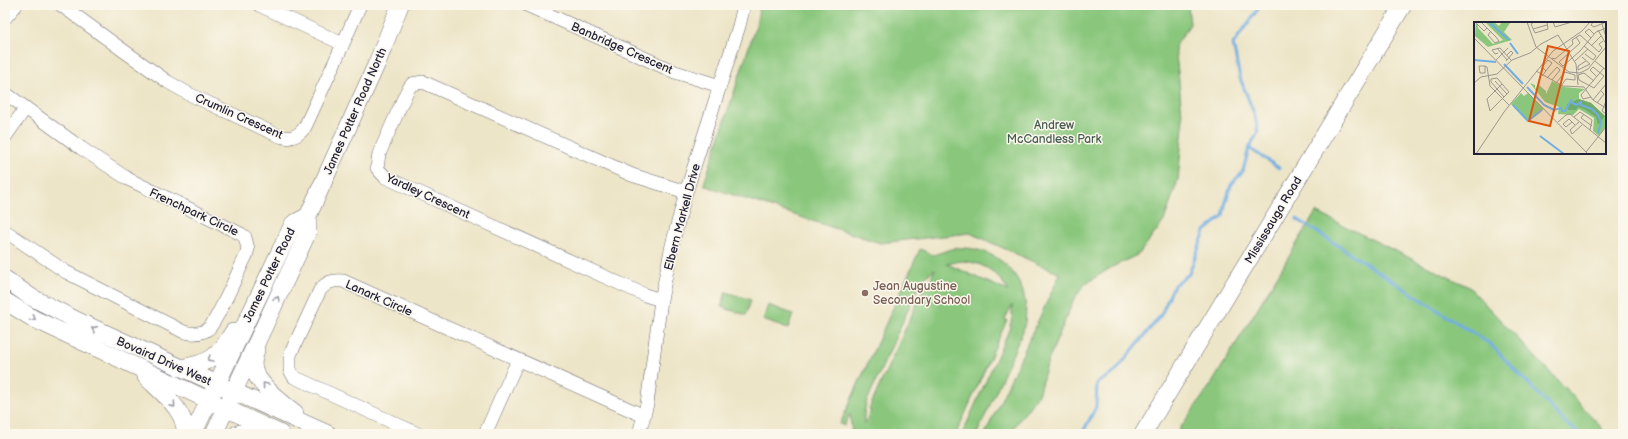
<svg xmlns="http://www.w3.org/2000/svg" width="1628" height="439" font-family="'Balsamiq Sans',sans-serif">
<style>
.green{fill:#8ac77d;stroke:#56745c;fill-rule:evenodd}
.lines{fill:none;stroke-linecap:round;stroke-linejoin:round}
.stream{stroke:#70ade2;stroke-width:3}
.minor-casing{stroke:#69666c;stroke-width:14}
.major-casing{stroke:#69666c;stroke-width:18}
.minor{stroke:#fff;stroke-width:13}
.major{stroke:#fff;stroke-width:17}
.oneway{stroke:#9c9ca7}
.education-dot{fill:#8d6e63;stroke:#fbf7ec;stroke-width:1.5}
.labels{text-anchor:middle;stroke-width:3;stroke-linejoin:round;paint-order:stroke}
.street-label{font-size:12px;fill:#22223b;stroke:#fbf7ec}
.park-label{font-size:12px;fill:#465c52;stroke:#fbf7ec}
.education-label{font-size:12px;fill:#785e54;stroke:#fbf7ec;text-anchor:start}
.inset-river{fill:none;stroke:#70ade2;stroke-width:2}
.inset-road{fill:none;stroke:#9c978f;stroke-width:1}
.view{fill:#de560e;fill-opacity:0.15;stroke:#de560e;stroke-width:2}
.inset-edge{fill:none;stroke:#22223b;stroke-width:2}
</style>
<rect width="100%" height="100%" fill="#fbf7ec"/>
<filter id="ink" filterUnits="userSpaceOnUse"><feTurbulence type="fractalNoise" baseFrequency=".025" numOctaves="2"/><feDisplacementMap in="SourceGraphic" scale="8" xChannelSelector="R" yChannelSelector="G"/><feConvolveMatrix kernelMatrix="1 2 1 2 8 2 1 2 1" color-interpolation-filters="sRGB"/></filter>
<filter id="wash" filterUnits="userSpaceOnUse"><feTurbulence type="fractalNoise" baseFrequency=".012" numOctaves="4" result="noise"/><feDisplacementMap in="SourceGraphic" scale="16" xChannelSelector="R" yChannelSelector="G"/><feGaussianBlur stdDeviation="0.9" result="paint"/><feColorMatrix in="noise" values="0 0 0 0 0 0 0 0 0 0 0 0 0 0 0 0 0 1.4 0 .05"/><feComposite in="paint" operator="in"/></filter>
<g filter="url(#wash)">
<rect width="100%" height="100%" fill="#ede5c7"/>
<!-- green -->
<path class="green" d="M760 5H1188L1190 24 1175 47 1179 81 1183 127 1178 180 1164 221 1139 254 1112 267 1085 284 1074 299 1048 361 1038 395 1009 434H985L1060 274 970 233 880 243 706 186 704 184 756 25Z
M1316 212 1469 287 1598 423 1606 434H1176L1212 383Z
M955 248C1002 245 1036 284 1023 331L977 434H962L1009 330 1012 318V305L1005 319 1007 320 956 434H852L850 415H849L844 426 840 424 920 249 933 255ZM961 261C982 262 999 272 1008 291L947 264ZM935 269 928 284 926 283 869 409 871 411 864 425V414L866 403 916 292 925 277Z
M726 292 751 300 746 315 721 307Z
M768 305 793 314 788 329 763 320Z"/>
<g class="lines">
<!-- stream -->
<path class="stream" d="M1249 148 1279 168
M1297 219 1490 344 1569 426 1580 434
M1082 434 1096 407 1097 383 1114 373 1161 315 1174 285 1189 274 1205 231 1223 216 1225 205 1231 185 1243 171 1249 148 1258 132 1255 116 1240 78 1233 44 1261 5"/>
</g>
</g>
<g filter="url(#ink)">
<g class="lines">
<defs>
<path id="minor" d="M61 5 124 51 168 82 189 94 277 135C288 140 297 138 305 127L343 44 259 5
M527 5 675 72 720 86
M5 18 16 5
M343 44 360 5
M5 93 81 148 128 179 241 234 245 237 248 249 246 256C239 269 217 322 208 329 201 334 193 334 184 332L66 272 5 231
M5 137 25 109
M661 300 645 295 385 177 377 168 379 154 407 91 412 84 423 82 632 175 686 192
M418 434 294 377 290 370V355L320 290C327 282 332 280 343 281L644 416
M485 434 518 360
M639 434 647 404 661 300 672 245 686 192 739 26 744 5"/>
<path id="major" d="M5 279 31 297 78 321 328 434
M5 301 34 319 62 332 281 434
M256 350C254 356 252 363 254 369 258 385 282 403 295 413
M180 368C210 363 218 358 233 332
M146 377C161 392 187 411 185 434
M193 434 293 224 308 216
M214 434 308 232V216L377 63 400 5
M237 434C248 431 257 429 268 432
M1143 434 1403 5"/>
</defs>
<!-- minor casing -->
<use href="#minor" class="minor-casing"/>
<!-- major casing -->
<use href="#major" class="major-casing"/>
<!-- minor -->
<use href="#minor" class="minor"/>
<!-- major -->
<use href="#major" class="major"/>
</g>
<!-- one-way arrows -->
<defs><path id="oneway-chevron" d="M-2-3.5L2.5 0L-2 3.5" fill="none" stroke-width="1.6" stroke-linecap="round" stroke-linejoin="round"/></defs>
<g class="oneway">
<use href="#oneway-chevron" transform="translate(277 299) rotate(-65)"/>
<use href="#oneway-chevron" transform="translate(33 318) rotate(30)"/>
<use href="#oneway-chevron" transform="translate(94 329) rotate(-156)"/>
<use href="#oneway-chevron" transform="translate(210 359) rotate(150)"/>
<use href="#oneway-chevron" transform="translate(265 385) rotate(-130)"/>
<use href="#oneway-chevron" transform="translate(173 405) rotate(48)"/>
</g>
</g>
<!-- markers -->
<circle class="education-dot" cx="865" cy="293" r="4"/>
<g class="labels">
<!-- street labels -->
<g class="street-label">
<text transform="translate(622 48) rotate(24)" y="4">Banbridge Crescent</text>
<text transform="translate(355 111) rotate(-66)" y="4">James Potter Road North</text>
<text transform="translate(239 116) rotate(24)" y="4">Crumlin Crescent</text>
<text transform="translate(428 196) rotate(25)" y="4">Yardley Crescent</text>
<text transform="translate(194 212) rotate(25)" y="4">Frenchpark Circle</text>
<text transform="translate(682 217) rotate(-75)" y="4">Elbern Markell Drive</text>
<text transform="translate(1273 220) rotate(-59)" y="4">Mississauga Road</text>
<text transform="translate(269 275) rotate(-64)" y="4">James Potter Road</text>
<text transform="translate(379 298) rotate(24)" y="4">Lanark Circle</text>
<text transform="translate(164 361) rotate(24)" y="4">Bovaird Drive West</text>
</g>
<!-- park labels -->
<g class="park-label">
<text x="1054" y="129">Andrew<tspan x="1054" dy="14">McCandless Park</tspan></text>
</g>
<!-- education labels -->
<g class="education-label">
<text x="873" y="290">Jean Augustine<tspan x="873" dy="14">Secondary School</tspan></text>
</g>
</g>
<!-- overview -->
<g transform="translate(1474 22)">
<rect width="132" height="132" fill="#ede5c7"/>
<path d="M2 0H3L4 6 19 22 29 18 11 0H20L25 4 28 0 36 1 30 10 38 18 14 25 1 14ZM78 59 90 65 111 67 105 71V77L117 81 131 94 132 104 125 114 119 109 120 96 105 87 99 93 84 92 85 85 71 80 56 61 61 63V67L65 63 72 69V72ZM47 71 50 74 54 71 70 87 53 99 37 82Z" fill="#8ac77d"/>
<path d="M105 77 117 81 131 94 124 103 122 95 110 87 104 85 102 88H94L93 82Z" fill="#6fac6c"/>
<path class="inset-river" d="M15 0 35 18M36 21 44 32M0 38 22 40M30 42 49 62M53 65 70 83 80 88 87 86 88 89H91L98 77M97 80 102 83 107 80V83L118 87 124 93 127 100 124 111M39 83 54 99 68 88M66 114 90 132"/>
<path class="inset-road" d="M1 0 10 9 13 6M7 0 22 15 25 19 21 21 14 13 17 9M38 0H51M53 0 62 25 95 50 106 51 114 47 132 25M60 0 57 2 61 11 74 7 73 0M79 0 81 5 98 0M119 0 117 3 120 5 132 0M128 2 132 15M59 7 73 3M124 8 132 22M84 13 102 42 104 63M102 15 106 21 85 40 89 44 106 29 122 10 132 6M0 16 114 132M117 16 111 10 115 7 120 12M67 22 84 13M110 24 122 34 119 38 111 32M117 24 127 14M23 26 33 38M24 31 21 32 18 28 26 26 37 38M108 35 116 42 104 48V44L112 39M78 36 81 37 99 22 98 18 106 13 125 30 128 26 125 22 129 19M22 38 34 26M32 39 39 31 37 29 33 33M101 39 114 27M121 39 132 48M11 44V51H6L5 44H11L13 45 16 64 35 83M62 49 89 64 110 65 119 78 132 86M68 54 78 41 74 38 68 45 72 49M73 56 83 45 86 48 78 58M21 59 33 72M120 59 110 51 104 53 105 58 120 66 130 54 119 45 116 48 123 55M17 60 30 75M0 61 7 55 23 52 38 38 56 31 67 22M82 61 91 50 101 53V58L92 57 87 64M117 75 109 77 107 73 130 46M119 78 132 62M132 79 128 89 132 92M123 81 130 72 127 69M16 89 35 70 23 56 17 57V60M16 89 13 77 28 62M110 92 107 96 118 104M100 95 106 90 118 98 116 108M84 100 92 93 96 92 132 121M98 100 92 105 89 102 95 97 101 103M105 100 96 108 98 112 108 103M112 130 132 105M2 132 30 90 79 29 108 9 116 0"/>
<path class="view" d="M74 24 95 29 76 104 55 99Z"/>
<rect width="132" height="132" class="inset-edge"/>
</g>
<!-- margin -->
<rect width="1628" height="439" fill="none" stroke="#fbf7ec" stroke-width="20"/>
</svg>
